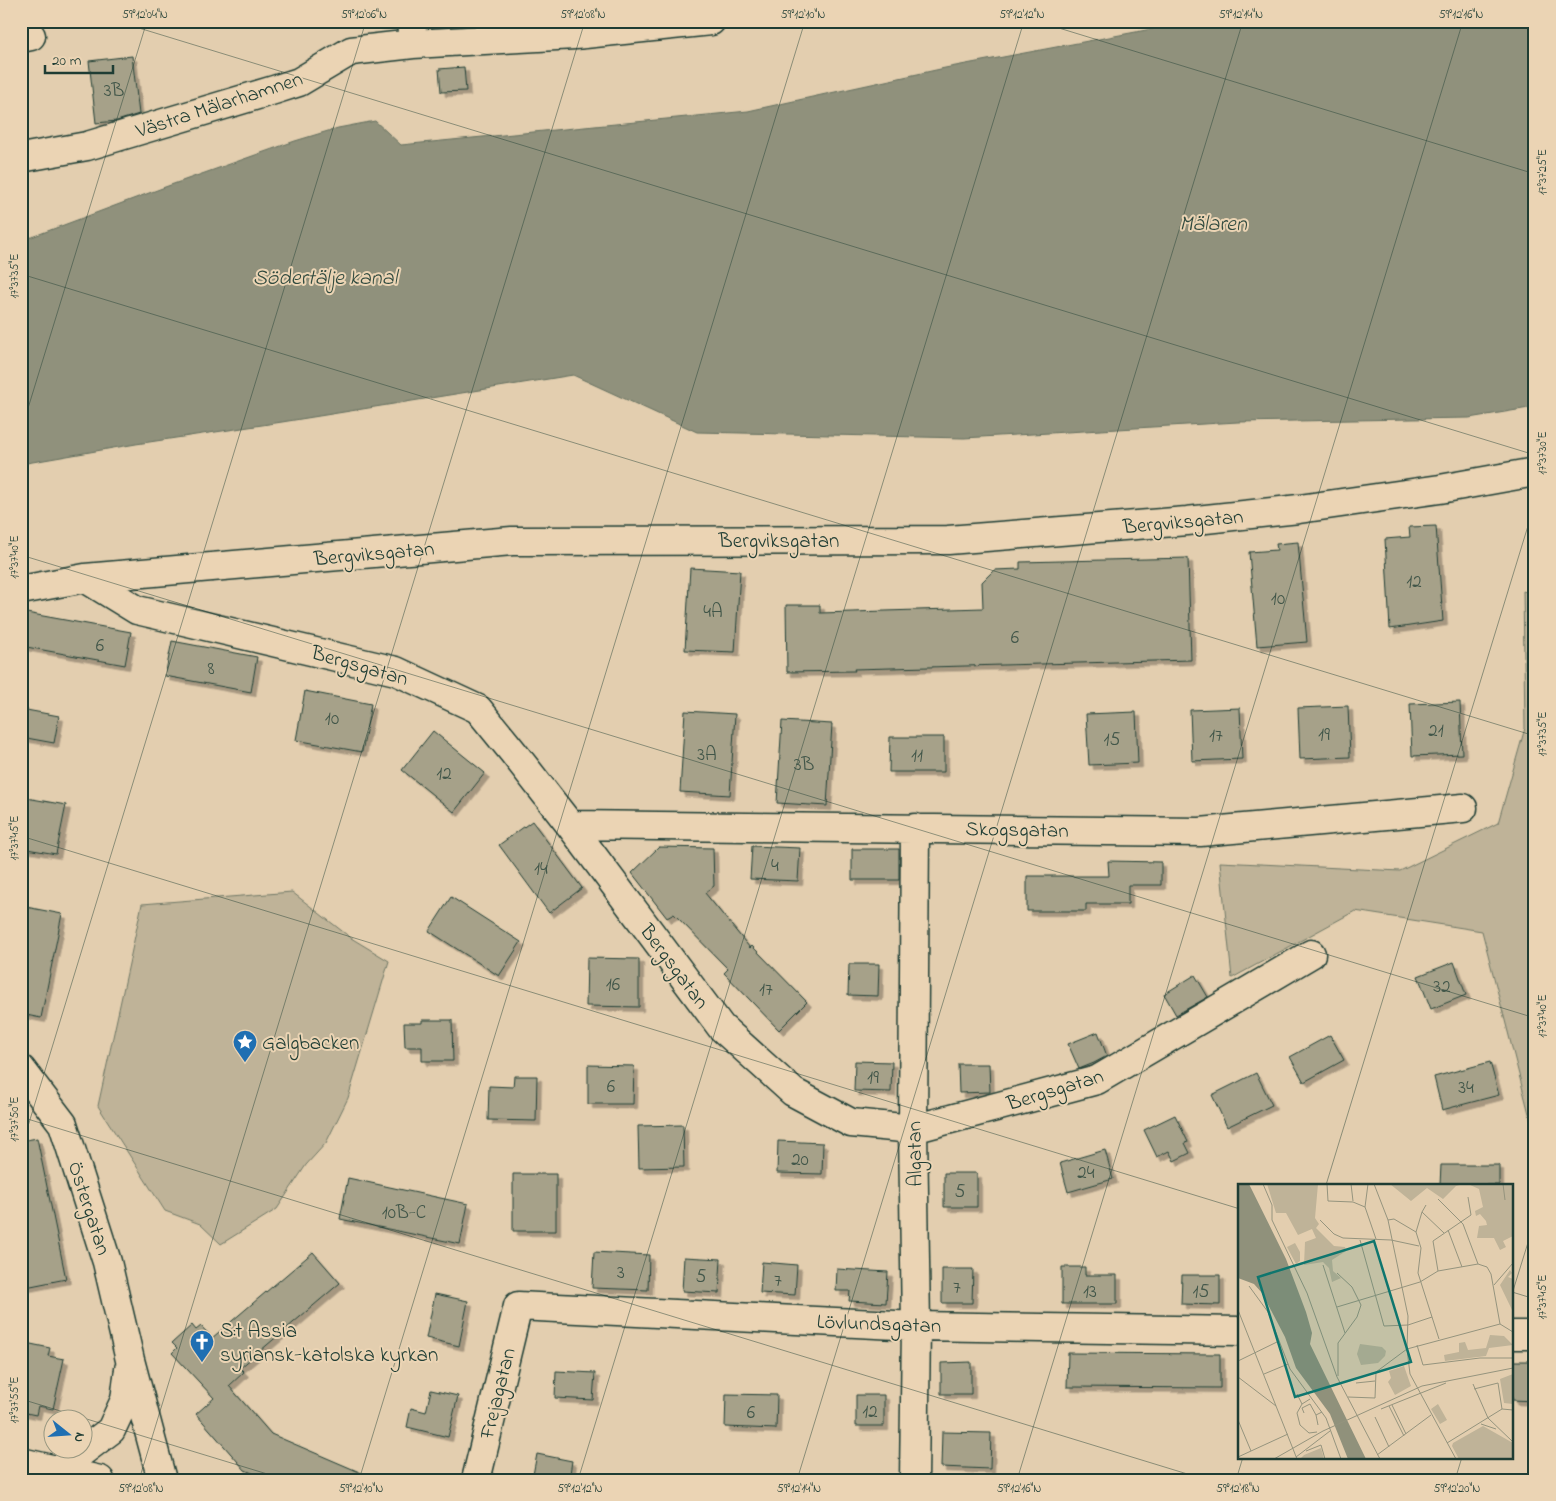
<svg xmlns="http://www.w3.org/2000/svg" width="1556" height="1501" font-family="'Indie Flower',sans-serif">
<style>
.green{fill:#bfb398;stroke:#6f7866}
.water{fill:#90917b;stroke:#636f5f}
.building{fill:#a6a189;stroke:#1f3d34;filter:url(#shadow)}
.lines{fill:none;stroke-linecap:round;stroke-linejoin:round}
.minor-casing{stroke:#1f3d34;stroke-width:31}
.minor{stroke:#ebd4b4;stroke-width:28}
.ticks{fill:none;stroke:#1f3d34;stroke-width:1;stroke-opacity:0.45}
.labels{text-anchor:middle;stroke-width:4;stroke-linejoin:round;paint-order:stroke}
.number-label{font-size:19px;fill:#415649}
.street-label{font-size:21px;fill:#1f3d34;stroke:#ebd4b4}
.poi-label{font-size:21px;fill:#1f3d34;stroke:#ebd4b4;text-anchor:start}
.water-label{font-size:22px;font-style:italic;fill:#304a3f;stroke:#ebd4b4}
.inset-road{fill:none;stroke:#95947e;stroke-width:1}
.view{fill:#0f766e;fill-opacity:0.15;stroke:#0f766e;stroke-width:2.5}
.inset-edge{fill:none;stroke:#1f3d34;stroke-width:2.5}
.neatline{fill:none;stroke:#1f3d34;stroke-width:2}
.ticks-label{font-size:12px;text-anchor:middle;fill:#1f3d34}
</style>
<defs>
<filter id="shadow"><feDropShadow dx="4.5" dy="4.5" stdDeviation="0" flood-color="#0004"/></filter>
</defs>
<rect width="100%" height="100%" fill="#e3ceaf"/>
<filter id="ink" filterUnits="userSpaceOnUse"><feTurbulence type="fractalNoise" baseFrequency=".02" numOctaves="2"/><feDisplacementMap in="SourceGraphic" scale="10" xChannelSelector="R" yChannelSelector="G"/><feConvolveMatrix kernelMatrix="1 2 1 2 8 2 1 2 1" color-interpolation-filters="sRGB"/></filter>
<g filter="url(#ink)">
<!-- green -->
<path class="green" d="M1523 591 1535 595V1137L1482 931 1355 911 1232 978 1220 862 1400 871 1498 823 1525 728Z
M292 892 351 938 389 961 348 1098 326 1143 306 1165 277 1209 221 1244 200 1224 165 1211 98 1106 142 904Z"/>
<!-- water -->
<path class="water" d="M1194 21H1535V407L1469 418 1238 422 964 438 697 432 573 375 282 422 136 444 21 464V241L165 187 295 141 338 128 375 121 401 145 748 111 945 68Z"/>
<!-- building -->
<path class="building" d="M132 56 139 114 117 121 96 123 89 61Z
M464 67 466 91 441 92 439 69Z
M1436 526 1443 621 1390 629 1385 539 1410 537 1409 527Z
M1298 542 1307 642 1257 646 1249 552 1277 550 1276 544Z
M1188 558 1191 660 854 669 855 671 787 672 786 605H820V613L983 608 982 582 994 570 1020 569V562Z
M690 568 740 571 735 652 685 650Z
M21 612 131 632 125 665 21 646Z
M172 641 257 657 251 692 165 676Z
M305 691 371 704 362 752 296 740Z
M1460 702 1462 754 1412 756 1410 704Z
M1348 706 1350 757 1300 759 1298 708Z
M1240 708 1242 759 1192 761 1190 710Z
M21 709 59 716 54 743 21 737Z
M685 711 735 714 730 795 680 792Z
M1136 712 1138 763 1089 765 1086 714Z
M782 721 832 724 827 806 777 803Z
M433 731 485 773 454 812 402 770Z
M890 737H944V772H889Z
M21 797 66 805 56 854 21 848Z
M532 821 582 888 549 913 499 845Z
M752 846 800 848 798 881 750 879Z
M659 847 713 848 714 886 705 893 750 948 752 946 807 1002 779 1030 724 973 728 969 674 914 667 918 632 873Z
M852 849H899V880H852Z
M1108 861 1161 862V885H1128V904H1086V911H1027V876H1109Z
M451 897 521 942 499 976 429 931Z
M21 906 62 914 41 1018 21 1014Z
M587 958 639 959V1007L586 1006Z
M1454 962 1466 995 1431 1009 1418 976Z
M849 964H879L878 996 848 995Z
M1195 975 1208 997 1176 1015 1164 994Z
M422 1020H452L453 1061H422V1047H405L404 1023H422Z
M1098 1032 1107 1056 1094 1063 1079 1069 1068 1044Z
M1330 1035 1344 1060 1304 1082 1290 1057Z
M855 1061 892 1062 891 1092 854 1091Z
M1490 1062 1499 1095 1442 1110 1434 1077Z
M958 1064H989L990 1092 959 1093Z
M588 1065 634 1066 633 1104H588Z
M1256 1073 1272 1105 1227 1127 1212 1095Z
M514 1076H537L536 1121 488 1120 489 1086 513 1087Z
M1175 1115 1188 1142 1185 1143 1190 1153 1174 1161 1169 1151 1157 1157 1144 1130Z
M683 1125 684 1167 639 1168 638 1126Z
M37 1138 66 1279 21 1288V1141Z
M778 1141 823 1143 822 1174 777 1173Z
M1105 1150 1113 1179 1068 1192 1060 1163Z
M1441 1165H1499V1185H1440Z
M944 1173H977V1207H944Z
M513 1174H556V1231H513Z
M348 1178 468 1204 460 1244 340 1219Z
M313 1252 340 1283 240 1368 244 1372 229 1386 271 1434 378 1480H269L245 1470 196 1414 214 1398 172 1353 177 1348 172 1343 192 1325 196 1330 201 1326 212 1338Z
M594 1252 649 1255 648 1290 592 1288Z
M684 1257 721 1259 719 1293 682 1291Z
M762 1262 797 1265 795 1295 760 1293Z
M1062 1267H1085V1275H1117V1304H1062Z
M837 1269 888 1272 886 1303 849 1301 850 1291H836Z
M942 1269H973L972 1303H942Z
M1182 1275H1220V1305L1181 1304Z
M435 1294 468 1301 459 1346 426 1338Z
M21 1342 50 1348 48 1356 64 1359 53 1409 38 1406 36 1415 21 1412Z
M1068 1353 1220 1354V1388L1067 1387Z
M1512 1361H1535V1401L1512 1400Z
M971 1362V1394H941V1363Z
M556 1371 595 1373 593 1400 555 1398Z
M431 1390 458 1396 448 1437 407 1427 411 1408 426 1412Z
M726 1394 777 1395 776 1429 725 1427Z
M856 1395H884V1426H856Z
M942 1432 991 1433 990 1469 941 1467Z
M537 1454 572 1461 569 1480H532Z"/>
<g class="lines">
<defs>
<path id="minor" d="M411 21 413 44
M21 38 31 36
M21 158 87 146 274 90 299 82 351 51 413 44 575 35 711 21
M85 578 137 610 396 671 478 709 513 752 570 825 721 1027 793 1092 851 1123 913 1129 1097 1080 1311 954
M21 590 85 578 512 541 948 540 1187 521 1299 509 1440 489 1535 472
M570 825 1200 832 1463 808
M21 1069 63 1124 107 1262 130 1360 162 1480
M1512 1335H1535
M21 1462 100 1480
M58 1470 111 1430 125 1400 129 1369
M476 1480 518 1306 916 1326 1240 1331
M914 1480 916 1326 913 1129 915 828"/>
</defs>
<!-- minor casing -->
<use href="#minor" class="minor-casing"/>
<!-- minor -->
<use href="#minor" class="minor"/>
</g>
</g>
<!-- ticks -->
<path class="ticks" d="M116 21 1535 455M1036 21 1535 174M21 274 1535 736M21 431 147 21M21 555 1535 1018M21 836 1240 1209M21 1117 1207 1480M21 1149 366 21M1326 1185 1535 503M1512 1292 1535 1299M1512 1294 1535 1220M21 1399 287 1480M139 1480 585 21M359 1480 805 21M578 1480 1024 21M797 1480 1243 21M1017 1480 1463 21M1236 1480 1243 1457M1455 1480 1462 1457"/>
<!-- icons -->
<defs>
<symbol id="sight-pin" viewBox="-11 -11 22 30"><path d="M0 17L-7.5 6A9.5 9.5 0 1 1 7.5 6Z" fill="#1f6fb2" stroke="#ebd4b4"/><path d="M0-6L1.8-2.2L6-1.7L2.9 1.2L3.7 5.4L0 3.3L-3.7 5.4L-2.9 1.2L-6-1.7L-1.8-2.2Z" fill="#fff"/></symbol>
<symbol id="church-pin" viewBox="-11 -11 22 30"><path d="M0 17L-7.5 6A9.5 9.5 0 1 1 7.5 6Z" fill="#1f6fb2" stroke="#ebd4b4"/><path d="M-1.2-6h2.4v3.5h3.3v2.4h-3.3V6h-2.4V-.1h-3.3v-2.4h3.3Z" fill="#fff"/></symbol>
</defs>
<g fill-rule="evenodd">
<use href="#sight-pin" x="231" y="1028" width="28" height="38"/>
<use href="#church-pin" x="188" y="1328" width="28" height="38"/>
</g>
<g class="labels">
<!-- number labels -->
<g class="number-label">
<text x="114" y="96">3B</text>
<text x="1414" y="587">12</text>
<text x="1278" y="604">10</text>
<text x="713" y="617">4A</text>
<text x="1015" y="643">6</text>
<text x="100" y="651">6</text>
<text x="211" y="674">8</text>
<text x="332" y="724">10</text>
<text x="1436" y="736">21</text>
<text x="1324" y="740">19</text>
<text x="1216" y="741">17</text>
<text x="1112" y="745">15</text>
<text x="707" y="760">3A</text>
<text x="917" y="761">11</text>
<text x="804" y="770">3B</text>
<text x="444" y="779">12</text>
<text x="775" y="871">4</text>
<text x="541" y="874">14</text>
<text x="613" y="990">16</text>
<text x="1442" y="992">32</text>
<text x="766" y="995">17</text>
<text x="873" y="1083">19</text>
<text x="611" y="1092">6</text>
<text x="1466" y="1093">34</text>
<text x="800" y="1165">20</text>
<text x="1086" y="1178">24</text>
<text x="960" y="1197">5</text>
<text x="404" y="1218">10B-C</text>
<text x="621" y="1278">3</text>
<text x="701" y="1282">5</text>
<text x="778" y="1286">7</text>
<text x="957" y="1293">7</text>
<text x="1090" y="1297">13</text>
<text x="1201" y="1297">15</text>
<text x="870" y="1417">12</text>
<text x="751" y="1418">6</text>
</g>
<!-- street labels -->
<g class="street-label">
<text transform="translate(219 104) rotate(-18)" y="7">Västra Mälarhamnen</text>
<text transform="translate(1183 521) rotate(-5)" y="7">Bergviksgatan</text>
<text x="779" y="547">Bergviksgatan</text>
<text transform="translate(374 553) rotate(-5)" y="7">Bergviksgatan</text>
<text transform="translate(360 665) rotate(16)" y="7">Bergsgatan</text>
<text transform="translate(1017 829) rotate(1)" y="7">Skogsgatan</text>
<text transform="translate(675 966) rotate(53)" y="7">Bergsgatan</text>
<text transform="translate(1055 1089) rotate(-17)" y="7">Bergsgatan</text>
<text transform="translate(914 1154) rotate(-91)" y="7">Algatan</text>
<text transform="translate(90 1208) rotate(72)" y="7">Östergatan</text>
<text transform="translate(879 1323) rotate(2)" y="7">Lövlundsgatan</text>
<text transform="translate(497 1393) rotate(-76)" y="7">Frejagatan</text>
</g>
<!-- poi labels -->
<g class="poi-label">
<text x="262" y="1049">Galgbacken</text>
<text x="220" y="1337">S:t Assia<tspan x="220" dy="24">syriansk-katolska kyrkan</tspan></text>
</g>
<!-- water labels -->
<g class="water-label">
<text x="1213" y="230">Mälaren</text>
<text x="325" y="284">Södertälje kanal</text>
</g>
</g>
<!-- overview -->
<g transform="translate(1238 1184)">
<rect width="275" height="275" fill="#e3ceaf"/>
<path d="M29 0H80L77 34 81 40 78 44 96 62 107 63 108 67 94 76 95 87 103 94 94 98 91 84 85 78 66 81 67 58 78 54 74 45 60 51 48 29H38ZM152 0H225L218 2 205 15 189 4 173 17ZM230 0H275V52L265 57 268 63 262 66 256 54H239L241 42 249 41 248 37 242 30 238 32 237 27 245 23 241 5ZM57 59 62 68V77L58 80 49 63ZM272 86 274 89 270 93 275 95V128L262 101ZM252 151 266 152 275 161 251 164 248 172 207 177 206 171 221 168V159L227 158 230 166 248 164ZM122 160 144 163 148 167 147 172 140 179 123 181 119 170ZM166 182 173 202 157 211 150 198 153 194 151 187ZM275 190V220L266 219 262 195ZM200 220 209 236 202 240 193 225ZM245 242 275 259V275H221L214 262 215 259ZM83 264 86 275H62L66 271Z" fill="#bfb398"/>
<path d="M0 0H11L48 75 68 128 74 149 72 160 128 275H110L92 230 58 184 47 153 24 109 16 100 0 94Z" fill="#90917b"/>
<path class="inset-road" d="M25 0 34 21V36L69 109 99 193 142 275M89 0 90 17 115 18 127 23 138 55M113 0 115 17M136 0 150 36 170 132 169 165 172 190 218 275M265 0 267 16M200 15 225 40 240 80M188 21 184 28 206 49M127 23 130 0M184 28 178 48 183 64 180 89 201 155M82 36 96 50 105 54 153 56 181 62M150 36 156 35 178 48M210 46 224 83M122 56 146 142 170 141 194 133M85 81 107 149M200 87 195 57 233 31 230 13M99 89 114 103 123 121 119 133 100 159V192M256 101 275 79M11 102 30 128 52 185 88 234 103 275M99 123 182 98 200 87 240 80 249 83 253 90 262 140M0 126 59 275M179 161 185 181 242 174H275M0 177 41 157M26 190 50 180M0 193 38 222M118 199 137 197M235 200 250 234 275 258M236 205 260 199 264 225M59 210 64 220 72 215M110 213 137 214 138 188 169 165 262 140 275 148M64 220 59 229 62 241 71 249 79 248M154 221 168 250M151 222 166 252M143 225 208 199M66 229 64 224 72 220 78 231M137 233 151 263M0 236 13 267M243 240 258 245M80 241 78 231 84 228M209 259 264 225 275 226M68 267 83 261 87 275M139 271 193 231M0 273 50 250M58 273 92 247M36 275 85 247 184 202 275 184"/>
<path class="view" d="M136 57 173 178 57 213 20 93Z"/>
<rect width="275" height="275" class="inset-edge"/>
</g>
<!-- margin -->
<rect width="1556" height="1501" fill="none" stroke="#ebd4b4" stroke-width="55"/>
<!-- north arrow -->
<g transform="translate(68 1434) rotate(107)"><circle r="24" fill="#ebd4b4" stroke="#999881"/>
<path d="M0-4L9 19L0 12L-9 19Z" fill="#1f6fb2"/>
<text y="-8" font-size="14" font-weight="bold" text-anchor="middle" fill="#1f3d34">N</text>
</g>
<!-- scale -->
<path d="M45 65v8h68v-8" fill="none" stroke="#1f3d34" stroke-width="2.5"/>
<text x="52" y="65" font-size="15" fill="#1f3d34" stroke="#ebd4b4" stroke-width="4" paint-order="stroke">20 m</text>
<rect x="28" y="28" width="1500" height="1446" class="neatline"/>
<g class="ticks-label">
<text x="145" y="18">59°12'04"N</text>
<text x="364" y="18">59°12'06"N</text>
<text x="583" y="18">59°12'08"N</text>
<text x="803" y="18">59°12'10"N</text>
<text x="1022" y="18">59°12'12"N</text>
<text x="1241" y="18">59°12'14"N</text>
<text x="1461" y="18">59°12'16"N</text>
<text transform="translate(1542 172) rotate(-90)" y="4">17°37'25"E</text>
<text transform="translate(14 276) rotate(-90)" y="4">17°37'35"E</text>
<text transform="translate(1542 453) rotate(-90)" y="4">17°37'30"E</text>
<text transform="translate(14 557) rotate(-90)" y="4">17°37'40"E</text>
<text transform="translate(1542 734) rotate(-90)" y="4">17°37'35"E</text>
<text transform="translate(14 838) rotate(-90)" y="4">17°37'45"E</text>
<text transform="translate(1542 1016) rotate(-90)" y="4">17°37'40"E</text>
<text transform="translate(14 1119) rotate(-90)" y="4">17°37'50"E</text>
<text transform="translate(1542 1297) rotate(-90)" y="4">17°37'45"E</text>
<text transform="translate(14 1400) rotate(-90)" y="4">17°37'55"E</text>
<text x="141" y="1492">59°12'08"N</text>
<text x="361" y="1492">59°12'10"N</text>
<text x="580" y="1492">59°12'12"N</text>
<text x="799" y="1492">59°12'14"N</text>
<text x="1019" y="1492">59°12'16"N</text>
<text x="1238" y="1492">59°12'18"N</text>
<text x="1457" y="1492">59°12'20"N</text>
</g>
</svg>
